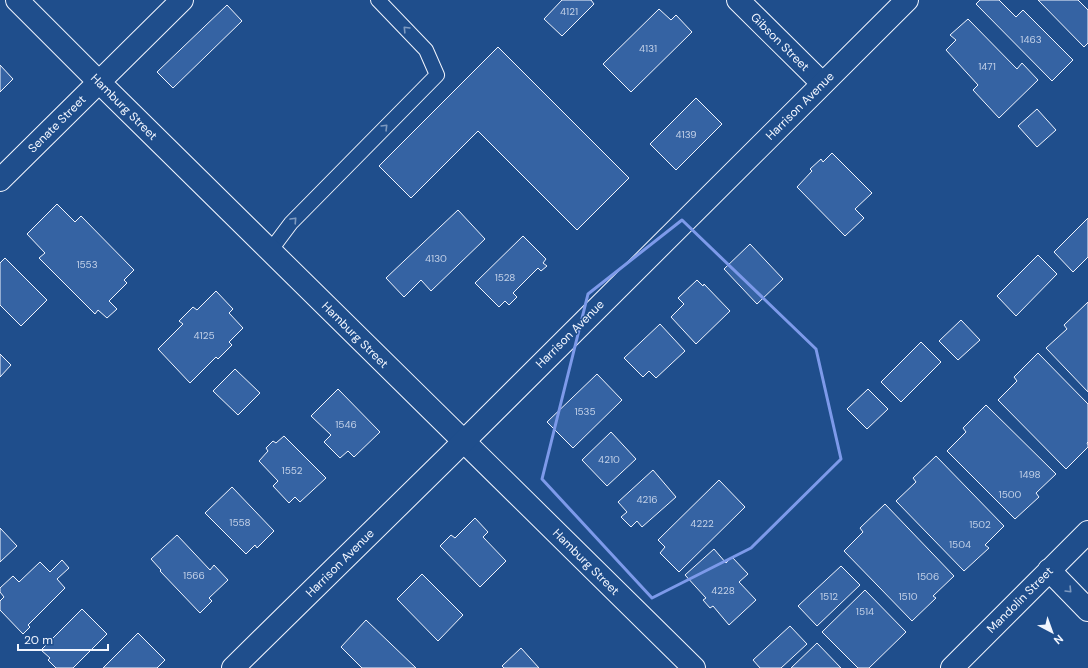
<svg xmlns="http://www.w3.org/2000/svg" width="1088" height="668" font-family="'DM Sans',sans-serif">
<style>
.building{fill:#3563a3;stroke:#f2f6ff}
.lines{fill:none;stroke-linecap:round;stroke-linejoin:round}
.service-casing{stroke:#f2f6ff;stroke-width:16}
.minor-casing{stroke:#f2f6ff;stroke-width:24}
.tertiary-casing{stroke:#f2f6ff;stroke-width:24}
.service{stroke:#1f4e8c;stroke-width:14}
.minor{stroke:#1f4e8c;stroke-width:22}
.tertiary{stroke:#1f4e8c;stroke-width:22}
.oneway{stroke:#7e9ac0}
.marked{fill:none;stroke:#7d9aea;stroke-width:3;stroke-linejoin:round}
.labels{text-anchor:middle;stroke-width:3;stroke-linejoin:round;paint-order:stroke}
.number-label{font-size:10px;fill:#c3d1e8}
.street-label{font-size:12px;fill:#f2f6ff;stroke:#1f4e8c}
</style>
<rect width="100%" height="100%" fill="#1f4e8c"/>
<!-- building -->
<path class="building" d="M562 0H591L594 4 562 36 544 19Z
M980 0H999L1016 17 1023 10 1073 60 1052 81 976 4Z
M1038 0H1078L1088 10V43L1084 47Z
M227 5 242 21 173 88 157 72Z
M659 9 671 20 676 15 692 32 631 92 603 64Z
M968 19 1017 69 1022 63 1038 80 999 118 973 90 978 85 946 50 956 40 950 35Z
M498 47 629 178 577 230 478 131 411 198 379 166Z
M0 65 13 79 0 92Z
M696 98 722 124 676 170 650 144Z
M1037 109 1056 130 1037 147 1018 126Z
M832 153 872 193 855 209 864 218 845 236 797 187 812 171 810 169 821 159 823 162Z
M57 204 75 222 81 216 134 270 124 280 127 283 109 301 117 309 107 318 98 310 95 314 39 258 45 253 27 234Z
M458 210 485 239 431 291 421 280 404 297 386 278Z
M1088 218V257L1073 272 1054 252Z
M523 236 546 259 543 263 547 266 541 271 538 268 513 293 517 297 509 305 505 301 499 307 475 283Z
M750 244 783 279 757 304 724 269Z
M1038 255 1057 274 1016 316 997 296Z
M5 258 47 300 21 326 0 305V263Z
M697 280 703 286 704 284 730 311 696 344 671 317 684 304 678 298Z
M216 291 233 309 229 313 243 328 229 342 232 345 218 359 216 357 190 383 158 349 183 324 179 321 193 307 197 310Z
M1088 302V392L1046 348 1067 329 1064 325Z
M961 320 980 340 958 360 939 341Z
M660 324 685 351 656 378 649 371 643 377 624 358Z
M921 342 941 362 901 402 881 382Z
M1038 353 1088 404V442L1087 443 1088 445V447L1066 469 998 400 1017 381 1014 377Z
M0 354 11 365 0 377Z
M235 369 260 393 238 415 213 391Z
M597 374 622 400 573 448 547 422Z
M338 389 380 432 354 457 348 451 340 458 324 442 331 435 311 416Z
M868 389 888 409 867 429 847 409Z
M986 405 1056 474 1036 493 1039 497 1015 519 947 451 966 432 963 428Z
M611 432 636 459 607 486 582 460Z
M284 436 326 478 300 502 295 497 289 503 273 486 278 481 259 461 268 451 266 448 273 441 276 443Z
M936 456 1004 526 985 545 989 548 964 571 896 501 916 482 913 478Z
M653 470 676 497 642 527 637 521 631 527 621 517 627 512 618 502Z
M719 480 745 507 679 572 660 553 665 547 658 540Z
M232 487 274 531 257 548 255 545 246 554 205 513Z
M885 504 954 576 933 596 936 598 912 621 844 551 863 532 860 528Z
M475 518 488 532 483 537 506 561 480 587 440 546 451 535 455 538Z
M0 528 17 546 0 562Z
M177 535 210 570 214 565 228 580 209 598 212 601 200 613 160 571 161 570 151 559Z
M714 549 726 563 732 557 748 574 739 582 756 600 729 625 713 606 710 608 703 600 706 598 685 575Z
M62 560 69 568 57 579 65 588 28 625 30 627 23 634 0 610V601L4 597 0 592V588L13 576 19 582 40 562 50 572Z
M841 566 860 585 817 626 798 606Z
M422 574 463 615 438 641 397 599Z
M865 590 906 632 869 668H858L822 632Z
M82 609 107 634 73 668H56L48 660 50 658 41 650Z
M366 620 416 668H362L341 647Z
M790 626 807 644 781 668H760L753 660Z
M138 633 165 660 157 668H103Z
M817 643 841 668H791Z
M521 648 539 668H504L502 666Z"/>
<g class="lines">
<defs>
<path id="service" d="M270 251 291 223 437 75 426 50 378 0"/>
<path id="minor" d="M17 0 99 82 694 668
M738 0 822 83
M0 180 182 0
M1049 570 1088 610
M952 668 1088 532"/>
<path id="tertiary" d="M233 668 449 456 907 0"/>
</defs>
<!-- service casing -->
<use href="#service" class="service-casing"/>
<!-- minor casing -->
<use href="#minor" class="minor-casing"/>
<!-- tertiary casing -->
<use href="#tertiary" class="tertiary-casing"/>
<!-- service -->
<use href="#service" class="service"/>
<!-- minor -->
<use href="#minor" class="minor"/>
<!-- tertiary -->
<use href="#tertiary" class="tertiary"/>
</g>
<!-- one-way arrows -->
<defs><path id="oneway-chevron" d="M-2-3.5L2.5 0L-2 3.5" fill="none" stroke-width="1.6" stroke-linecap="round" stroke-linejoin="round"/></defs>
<g class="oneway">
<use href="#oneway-chevron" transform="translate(406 29) rotate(-134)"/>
<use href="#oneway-chevron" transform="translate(385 127) rotate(-45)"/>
<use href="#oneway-chevron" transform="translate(294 220) rotate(-47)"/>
<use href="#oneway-chevron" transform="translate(1069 590) rotate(46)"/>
</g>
<!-- marked area -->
<path class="marked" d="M682 220 816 349 841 459 751 548 652 598 542 479 588 294Z"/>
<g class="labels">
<!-- number labels -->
<g class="number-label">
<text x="569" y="15">4121</text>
<text x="1031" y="43">1463</text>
<text x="648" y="52">4131</text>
<text x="987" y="70">1471</text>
<text x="686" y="138">4139</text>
<text x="436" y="262">4130</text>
<text x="87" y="268">1553</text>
<text x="505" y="281">1528</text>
<text x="204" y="339">4125</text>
<text x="585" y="415">1535</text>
<text x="346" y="428">1546</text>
<text x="609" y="463">4210</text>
<text x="292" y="474">1552</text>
<text x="1030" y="478">1498</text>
<text x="1010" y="498">1500</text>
<text x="647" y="503">4216</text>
<text x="240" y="526">1558</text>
<text x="702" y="527">4222</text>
<text x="980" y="528">1502</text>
<text x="960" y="548">1504</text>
<text x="194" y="579">1566</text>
<text x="928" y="580">1506</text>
<text x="723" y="594">4228</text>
<text x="829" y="600">1512</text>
<text x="908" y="600">1510</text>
<text x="865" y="615">1514</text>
</g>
<!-- street labels -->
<g class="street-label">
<text transform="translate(780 42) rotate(45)" y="4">Gibson Street</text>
<text transform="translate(800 106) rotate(-45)" y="4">Harrison Avenue</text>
<text transform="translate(124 107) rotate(45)" y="4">Hamburg Street</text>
<text transform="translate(57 124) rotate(-45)" y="4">Senate Street</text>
<text transform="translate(570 334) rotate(-45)" y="4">Harrison Avenue</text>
<text transform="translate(355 335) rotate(45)" y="4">Hamburg Street</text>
<text transform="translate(586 562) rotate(45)" y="4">Hamburg Street</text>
<text transform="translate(340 563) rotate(-45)" y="4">Harrison Avenue</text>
<text transform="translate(1020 600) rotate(-45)" y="4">Mandolin Street</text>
</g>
</g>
<!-- north arrow -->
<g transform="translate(1052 632) rotate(139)" stroke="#1f4e8c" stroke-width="3" paint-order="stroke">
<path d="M0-3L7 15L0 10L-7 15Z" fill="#f2f6ff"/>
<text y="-6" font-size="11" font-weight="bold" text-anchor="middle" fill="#f2f6ff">N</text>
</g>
<!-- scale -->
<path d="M18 644v6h90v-6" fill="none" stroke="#f2f6ff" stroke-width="2"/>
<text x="24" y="644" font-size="12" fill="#f2f6ff" stroke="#1f4e8c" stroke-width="3" paint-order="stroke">20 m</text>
</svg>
